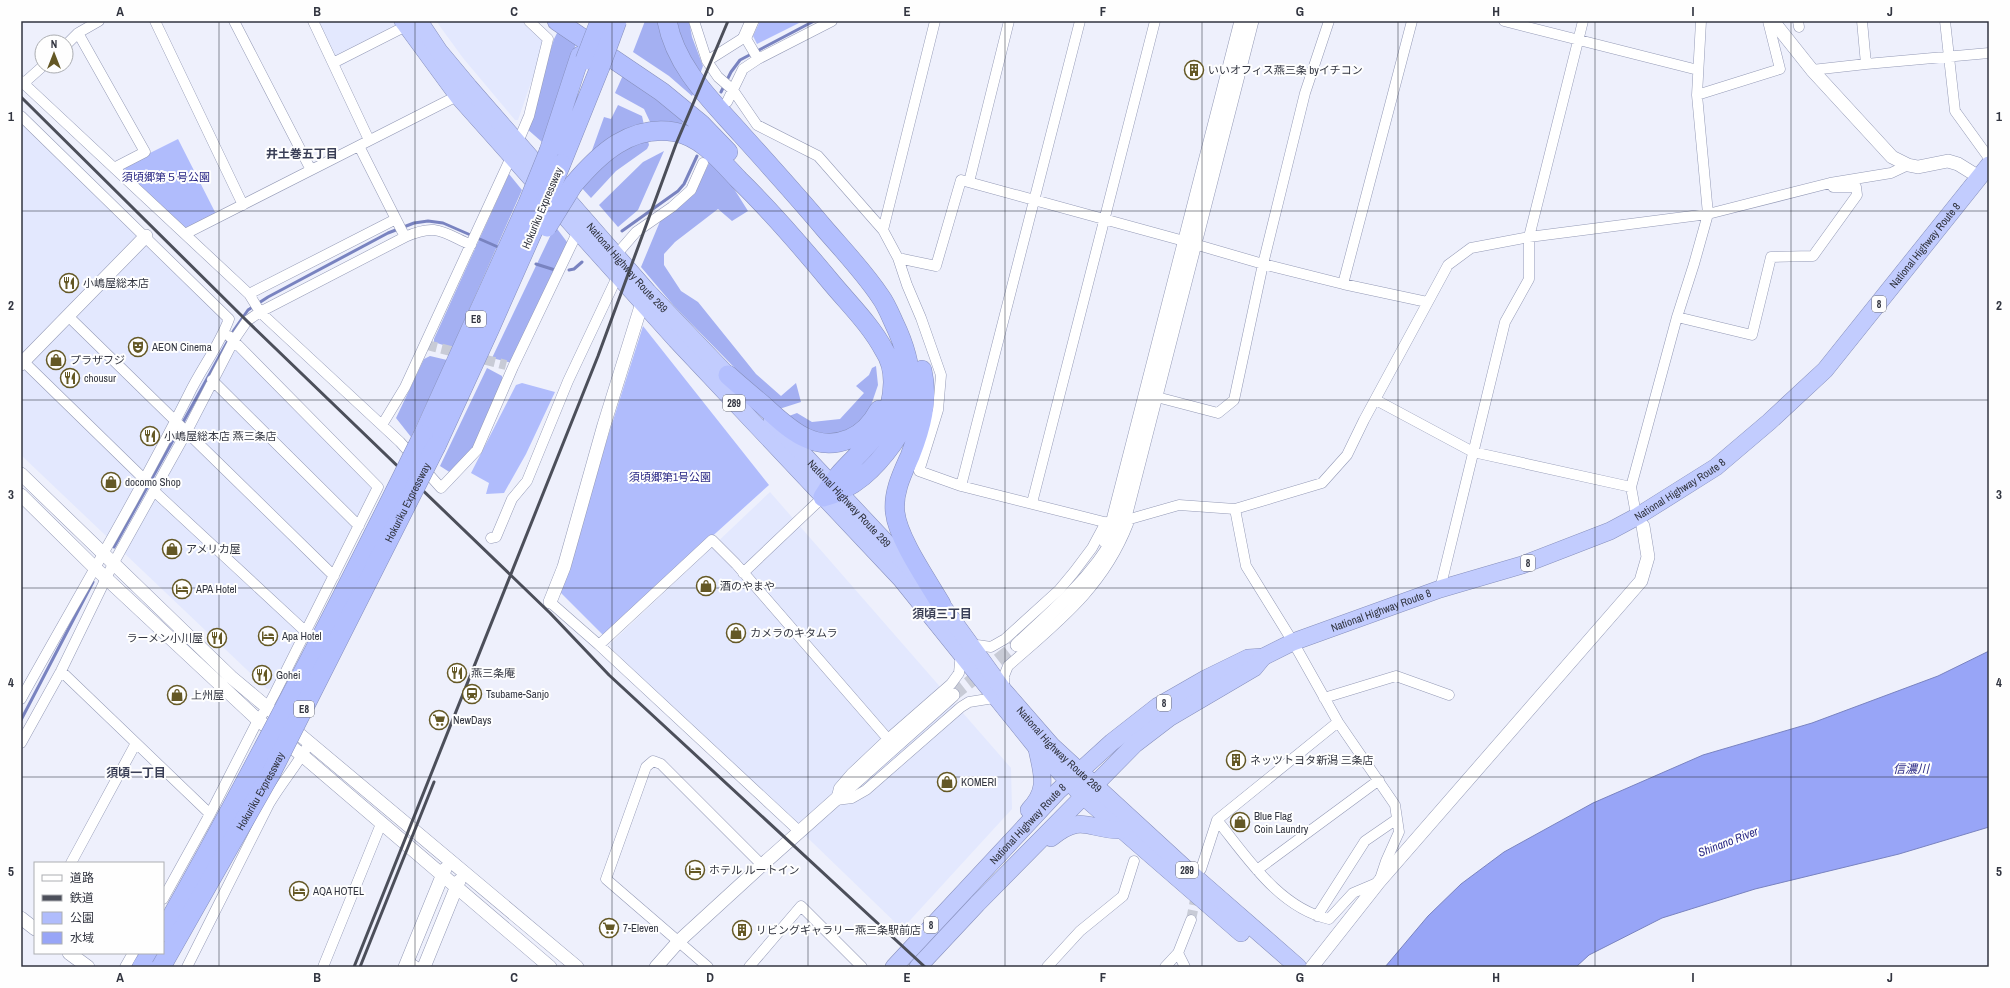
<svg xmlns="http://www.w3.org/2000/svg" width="2010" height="988" font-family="'Archivo Narrow','Noto Sans JP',sans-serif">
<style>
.built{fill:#e3e8fe}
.green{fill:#b0bcfc}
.forest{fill:#a4b0f2}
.water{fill:#98a5f7;stroke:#7983c0}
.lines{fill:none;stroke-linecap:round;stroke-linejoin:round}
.stream{stroke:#7983c0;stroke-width:3}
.minor-tunnel{stroke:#c8cbd6;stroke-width:10;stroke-dasharray:10 5;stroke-linecap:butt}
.tertiary-tunnel{stroke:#c8cbd6;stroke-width:13;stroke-dasharray:13 6;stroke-linecap:butt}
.minor-casing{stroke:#949ab6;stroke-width:11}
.tertiary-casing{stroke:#949ab6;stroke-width:14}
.trunk-casing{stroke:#868fbc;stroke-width:18}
.motorway-casing{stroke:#868fbc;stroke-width:20}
.minor{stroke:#fff;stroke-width:10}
.tertiary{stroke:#fff;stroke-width:13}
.trunk{stroke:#c2ccfe;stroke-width:17}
.motorway{stroke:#b3bffe;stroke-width:19}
.rail{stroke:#4c4f5a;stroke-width:3}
.motorway-bridge-casing{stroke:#868fbc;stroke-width:20;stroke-linecap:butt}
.motorway-bridge{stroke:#b3bffe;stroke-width:19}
.grid{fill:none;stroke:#323540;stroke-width:1;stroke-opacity:0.55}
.labels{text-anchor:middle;stroke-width:4;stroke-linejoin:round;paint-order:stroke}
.shield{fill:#fefefe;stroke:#6f7179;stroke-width:1}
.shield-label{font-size:10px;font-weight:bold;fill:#323540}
.poi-label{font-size:11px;fill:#323540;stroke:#fefefe;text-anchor:start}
.park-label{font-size:11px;fill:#292784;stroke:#fefefe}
.street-label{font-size:11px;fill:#323540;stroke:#fefefe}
.neighbourhood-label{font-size:12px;font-weight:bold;fill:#3a3f56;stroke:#fefefe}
.water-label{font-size:12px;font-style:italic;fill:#2c2b87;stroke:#fefefe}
.neatline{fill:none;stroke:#323540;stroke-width:1.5}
.grid-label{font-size:13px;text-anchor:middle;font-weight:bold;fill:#323540}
</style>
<rect width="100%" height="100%" fill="#eef0fc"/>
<!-- built -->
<path class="built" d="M316 21H424L339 67Z
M436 21H523L545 34 546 39 518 120H515L463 58Z
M21 123 225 321 219 330 373 489 273 688 267 689 21 455Z
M770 492 1011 768 1012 809 902 929 612 649 610 644Z"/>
<!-- green -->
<path class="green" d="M760 21H803L757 44 753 36Z
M178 139 217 216 185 232 116 170Z
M643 326 769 485 603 635 559 591Z
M522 383 555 392 526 454 504 493 486 494 489 483 471 473 516 385Z"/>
<!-- forest -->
<path class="forest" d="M645 21H660L695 90 692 96 669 76 633 52Z
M673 21H689L692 37 703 66 699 77Z
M559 29 577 41 542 142 526 128 554 39Z
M624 73 685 117 681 127 651 124 644 109 615 93Z
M618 105 642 116 644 125 590 156 604 117 611 119Z
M647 136 649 145 647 149 616 171 591 198 580 186 597 165Z
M664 151 638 210 618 227 599 205 643 162Z
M710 161 726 176 748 211 732 221 718 209 675 242 664 254V265L681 291 698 302 756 374 781 396 796 383 801 402 776 410 674 306 641 267 661 219 694 194Z
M509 174 522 190 452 348 434 342V339Z
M555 226 567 242 568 248 512 363 492 358Z
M430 356 447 360 411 437 396 418 424 359Z
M876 366 878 385 867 417 837 437 813 434 789 416 797 413 812 422 840 419 864 393 856 386 869 375 872 368Z
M487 368 502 376 503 384 474 450 454 475 440 466Z"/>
<!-- water -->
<path class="water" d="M1989 651V827L1899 854 1755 889 1662 918 1589 955 1576 967H1385L1428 916 1461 884 1504 852 1593 803 1703 755 1812 723 1938 676Z"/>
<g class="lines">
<!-- stream -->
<path class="stream" d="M721 92 731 72 740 60 814 21
M622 231 678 191 684 184 697 156
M536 264 555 270
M569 270 574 269 582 262
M114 547 234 330 248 310 268 297 388 233 414 223 428 221 443 223 498 247
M21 720 93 582"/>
<!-- minor-tunnel -->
<path class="minor-tunnel" d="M427 345 506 365
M1191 920 1197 890"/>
<!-- tertiary-tunnel -->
<path class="tertiary-tunnel" d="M953 695 1017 645"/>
<defs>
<path id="minor" d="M155 21 243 205
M234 21 311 170
M313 21 369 140
M694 21 707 61 718 77 733 90 757 125 818 156 883 230 898 258 907 285 921 318 941 375 938 410 919 471 961 486 1112 524
M1504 21 1698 70
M1798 21 1799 27
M1862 21 1866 64 1989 53
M1945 21 1955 111 1989 158
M78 33 145 152 114 168
M66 45 78 33 99 21
M707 61 745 37 758 59
M333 63 406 26
M1812 70 1866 64
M21 81 249 294 260 312 400 442 441 488 477 450 513 367 578 231
M24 83 43 66
M1697 95 1780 69 1768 21
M727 102 743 69 758 59 832 21
M21 116 229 319C219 346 201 369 189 394 137 498 77 598 21 699
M518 142 529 116 548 39 529 21
M359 146 405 237
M969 182 1009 21
M883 230 935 21
M185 234 461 94
M616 255 636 232 672 207 691 190 703 163
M898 258 936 266 961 180 1184 241 1263 264 1343 284 1427 302
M1343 284 1412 21
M249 294 396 219
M68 316 334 576
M1677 317 1752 335 1771 257 1813 256 1857 195 1856 187H1833
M23 361 144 479
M212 380 359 526
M1149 395 1218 413 1234 400 1263 264 1305 93 1329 21
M1376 400 1473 452 1631 487
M382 425 405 387 512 155
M961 486 1080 21
M154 491 306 632
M1032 503 1155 21
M1125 517 1130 519 1179 505 1235 509 1322 483 1347 455 1364 420 1448 265 1471 248 1529 237 1708 214 1830 183 1891 173 1908 165
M1640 520 1635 509 1631 487 1677 317 1694 264 1708 214 1697 95 1701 21
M491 538 496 537 512 499 527 481 568 381 618 275
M743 573 823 497
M1440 589 1505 322 1529 279V237L1583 21
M550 602 599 645 800 832
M970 642 977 645 991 647 1005 639 1059 590 1074 572 1092 548 1106 522
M599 645 712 540 736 564 888 739
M961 652 959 673 951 684 888 739 851 774 839 788 836 800 852 798 866 790 961 707 969 702 994 698
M61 671 210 814
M1004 689V676L1008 666C1058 622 1103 588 1128 524
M1324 698 1396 676 1449 695
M21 743 61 671 113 564 186 433 234 340 247 321 260 312 405 237C436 223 442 232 471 245
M1217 820C1247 857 1279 908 1329 919L1353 893 1379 882 1386 861 1399 832 1395 805 1338 722 1293 642 1246 566 1235 509
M71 863 136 743
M1201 869 1217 820 1338 722
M1257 870 1379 780
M163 899 210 814 258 720 267 708 275 693 378 487 229 336
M1317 916 1365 841 1397 819
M407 961 417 967
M125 967 133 953
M187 967 269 804C282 782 298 764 310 742
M323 967 381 824
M708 967 606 879 646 767 653 761 661 764 762 865
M749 967 801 906 862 967
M1047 967 1080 931 1123 896 1134 861
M1165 967 1178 953
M1185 967 1178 953 1191 920"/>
<path id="tertiary" d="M1773 21 1812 70 1892 157 1908 165 1918 167 1948 161 1958 164 1979 177
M745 37 752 21
M21 364 146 236
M21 474 231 677 577 967
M21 495 94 567 258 720 303 756 550 967
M1105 541 1112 524 1241 21
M550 602 564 567 604 425 642 303
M1017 645C1058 606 1103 570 1125 517L1252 21
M21 918 35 929
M69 953 88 967
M405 967 445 869
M424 967 459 881
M656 967 679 941 762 865 953 695
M1312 967 1379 882 1641 581 1648 557 1643 526"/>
<g id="trunk">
<path d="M403 21 458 96 578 231 676 340 901 579 1037 748 1083 796 1241 933"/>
<path id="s1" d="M419 21 439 51 469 87 648 292 737 385"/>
<path id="s2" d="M772 421 911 569 941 604 1004 691 1052 746 1188 871 1298 967"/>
<path d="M1029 810C1049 789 1042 774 1037 749"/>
<path d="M1051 838C1083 812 1089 831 1122 830"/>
<path id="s3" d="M894 967 1058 791 1112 742 1158 706 1205 679 1248 658 1263 657 1293 642 1440 589 1522 565 1610 531 1638 516 1716 467 1769 422 1825 370 1989 165"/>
<path d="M918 967 977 904 1135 744 1169 718 1254 668 1263 657"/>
</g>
<path id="motorway" d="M557 21 662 92 701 124 728 152
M667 21C676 68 712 101 742 135 770 166 798 197 824 228 843 250 864 272 880 296 886 304 890 314 894 323 913 362 919 404 893 443 875 468 854 489 823 497
M549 151 580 56
M561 164 600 67
M573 185C599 154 631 124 675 132 702 137 721 161 739 180 772 212 801 246 830 281 849 304 870 324 884 350 890 359 893 371 893 382 892 442 848 453 823 497
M922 370C929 400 921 428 910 456 902 474 893 492 895 512 898 539 927 580 941 604
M728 375C739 385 751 395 763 405 787 427 814 454 849 439 862 434 872 423 879 410
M423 435 528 203
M436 446 490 328 540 215
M142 967 151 953"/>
</defs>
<!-- minor casing -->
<use href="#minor" class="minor-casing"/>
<!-- tertiary casing -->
<use href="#tertiary" class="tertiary-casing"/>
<!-- trunk casing -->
<use href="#trunk" class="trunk-casing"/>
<!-- motorway casing -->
<use href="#motorway" class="motorway-casing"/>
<!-- minor -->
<use href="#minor" class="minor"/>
<!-- tertiary -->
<use href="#tertiary" class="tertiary"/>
<!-- trunk -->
<use href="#trunk" class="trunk"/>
<!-- motorway -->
<use href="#motorway" class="motorway"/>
<!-- rail -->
<path class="rail" d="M21 97 247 321 550 613 609 675 925 967
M354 967 598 356 676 144 728 21
M360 967 434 782"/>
<defs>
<g id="motorway-bridge">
<path d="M585 60 600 21"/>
<path d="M600 67 617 21"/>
<path d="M528 203 549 151"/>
<path d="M540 215 561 164"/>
<path d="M547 227 573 185"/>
<path d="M163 932C255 769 340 603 423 435"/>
<path id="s4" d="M161 967 271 773 436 446"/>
</g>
</defs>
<!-- motorway-bridge casing -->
<use href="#motorway-bridge" class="motorway-bridge-casing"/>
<!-- motorway-bridge -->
<use href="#motorway-bridge" class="motorway-bridge"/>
</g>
<!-- grid -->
<path class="grid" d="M219 21V967M415 21V967M612 21V967M808 21V967M1005 21V967M1202 21V967M1398 21V967M1595 21V967M1791 21V967M21 211H1989M21 400H1989M21 588H1989M21 777H1989"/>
<!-- icons -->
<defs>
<symbol id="building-ring" viewBox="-11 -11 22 22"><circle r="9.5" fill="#fefefe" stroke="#645825" stroke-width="1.5"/><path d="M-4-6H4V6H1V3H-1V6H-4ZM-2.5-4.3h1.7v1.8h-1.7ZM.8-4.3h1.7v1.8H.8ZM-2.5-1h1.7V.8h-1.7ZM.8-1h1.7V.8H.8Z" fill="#645825"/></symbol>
<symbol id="restaurant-ring" viewBox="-11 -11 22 22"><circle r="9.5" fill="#fefefe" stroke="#645825" stroke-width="1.5"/><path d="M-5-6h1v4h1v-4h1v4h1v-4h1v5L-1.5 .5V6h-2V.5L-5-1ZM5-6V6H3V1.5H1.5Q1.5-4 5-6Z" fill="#645825"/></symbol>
<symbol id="theatre-ring" viewBox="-11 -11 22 22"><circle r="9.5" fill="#fefefe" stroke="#645825" stroke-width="1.5"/><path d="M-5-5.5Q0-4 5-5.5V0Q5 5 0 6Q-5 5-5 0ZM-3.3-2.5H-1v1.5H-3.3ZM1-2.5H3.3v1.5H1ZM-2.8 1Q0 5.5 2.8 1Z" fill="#645825"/></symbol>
<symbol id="shop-ring" viewBox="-11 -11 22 22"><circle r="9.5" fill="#fefefe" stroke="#645825" stroke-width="1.5"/><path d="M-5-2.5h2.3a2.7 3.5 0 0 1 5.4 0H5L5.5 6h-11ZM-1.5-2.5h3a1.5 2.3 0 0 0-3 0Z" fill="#645825"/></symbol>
<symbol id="hotel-ring" viewBox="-11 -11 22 22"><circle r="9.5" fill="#fefefe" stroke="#645825" stroke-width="1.5"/><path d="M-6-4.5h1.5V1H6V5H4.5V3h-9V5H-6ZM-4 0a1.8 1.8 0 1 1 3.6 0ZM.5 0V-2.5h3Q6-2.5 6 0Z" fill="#645825"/></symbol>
<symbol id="station-ring" viewBox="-11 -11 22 22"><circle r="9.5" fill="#fefefe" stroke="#645825" stroke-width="1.5"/><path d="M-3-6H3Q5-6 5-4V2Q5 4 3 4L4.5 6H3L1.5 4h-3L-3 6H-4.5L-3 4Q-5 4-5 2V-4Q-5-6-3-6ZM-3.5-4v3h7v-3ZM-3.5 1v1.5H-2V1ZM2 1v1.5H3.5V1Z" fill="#645825"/></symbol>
<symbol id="supermarket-ring" viewBox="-11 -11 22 22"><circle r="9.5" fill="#fefefe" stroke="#645825" stroke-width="1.5"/><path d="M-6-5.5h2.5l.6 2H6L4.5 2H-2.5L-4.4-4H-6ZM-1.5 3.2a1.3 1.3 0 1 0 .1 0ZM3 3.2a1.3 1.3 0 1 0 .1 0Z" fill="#645825"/></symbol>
</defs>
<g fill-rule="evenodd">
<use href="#building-ring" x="1183" y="59" width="22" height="22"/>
<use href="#restaurant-ring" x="58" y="272" width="22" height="22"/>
<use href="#theatre-ring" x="127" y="336" width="22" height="22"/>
<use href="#shop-ring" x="45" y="349" width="22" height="22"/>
<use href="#restaurant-ring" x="59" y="367" width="22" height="22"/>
<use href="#restaurant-ring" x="139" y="425" width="22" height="22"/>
<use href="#shop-ring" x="100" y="471" width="22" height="22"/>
<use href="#shop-ring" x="161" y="538" width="22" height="22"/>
<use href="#shop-ring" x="695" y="575" width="22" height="22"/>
<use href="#hotel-ring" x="171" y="578" width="22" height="22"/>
<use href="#shop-ring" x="725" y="622" width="22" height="22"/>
<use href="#hotel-ring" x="257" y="625" width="22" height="22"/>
<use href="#restaurant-ring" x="206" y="627" width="22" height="22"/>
<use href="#restaurant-ring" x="446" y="662" width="22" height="22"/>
<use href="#restaurant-ring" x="251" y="664" width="22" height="22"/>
<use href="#station-ring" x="461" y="683" width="22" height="22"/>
<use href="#shop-ring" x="166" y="684" width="22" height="22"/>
<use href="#supermarket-ring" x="428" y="709" width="22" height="22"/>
<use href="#building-ring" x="1225" y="749" width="22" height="22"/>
<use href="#shop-ring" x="936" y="771" width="22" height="22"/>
<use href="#shop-ring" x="1229" y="811" width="22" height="22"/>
<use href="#hotel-ring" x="684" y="859" width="22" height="22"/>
<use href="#hotel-ring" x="288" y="880" width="22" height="22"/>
<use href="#supermarket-ring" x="598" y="917" width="22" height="22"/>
<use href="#building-ring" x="731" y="919" width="22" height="22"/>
</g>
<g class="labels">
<!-- shield labels -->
<g class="shield">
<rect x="1872" y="296" width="14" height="16" rx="3"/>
<rect x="466" y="311" width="20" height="16" rx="3"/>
<rect x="723" y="395" width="22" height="16" rx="3"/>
<rect x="1521" y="555" width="14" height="16" rx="3"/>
<rect x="1157" y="695" width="14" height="16" rx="3"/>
<rect x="294" y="701" width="20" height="16" rx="3"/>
<rect x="1176" y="862" width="22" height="16" rx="3"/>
<rect x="924" y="917" width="14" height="16" rx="3"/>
</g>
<g class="shield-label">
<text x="1879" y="308">8</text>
<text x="476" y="323">E8</text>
<text x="734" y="407">289</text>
<text x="1528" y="567">8</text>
<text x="1164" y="707">8</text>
<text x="304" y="713">E8</text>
<text x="1187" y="874">289</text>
<text x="931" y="929">8</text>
</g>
<!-- poi labels -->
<g class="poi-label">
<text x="1208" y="74">いいオフィス燕三条 byイチコン</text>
<text x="83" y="287">小嶋屋総本店</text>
<text x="152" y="351">AEON Cinema</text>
<text x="70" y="364">プラザフジ</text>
<text x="84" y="382">chousur</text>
<text x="164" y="440">小嶋屋総本店 燕三条店</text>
<text x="125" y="486">docomo Shop</text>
<text x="186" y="553">アメリカ屋</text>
<text x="720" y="590">酒のやまや</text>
<text x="196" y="593">APA Hotel</text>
<text x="750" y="637">カメラのキタムラ</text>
<text x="282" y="640">Apa Hotel</text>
<text x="203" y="642" text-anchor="end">ラーメン小川屋</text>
<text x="471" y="677">燕三条庵</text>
<text x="276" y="679">Gohei</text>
<text x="486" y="698">Tsubame-Sanjo</text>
<text x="191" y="699">上州屋</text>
<text x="453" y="724">NewDays</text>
<text x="1250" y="764">ネッツトヨタ新潟 三条店</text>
<text x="961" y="786">KOMERI</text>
<text x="1254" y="820">Blue Flag<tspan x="1254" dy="13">Coin Laundry</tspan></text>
<text x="709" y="874">ホテル ルートイン</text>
<text x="313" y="895">AQA HOTEL</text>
<text x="623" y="932">7-Eleven</text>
<text x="756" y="934">リビングギャラリー燕三条駅前店</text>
</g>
<!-- park labels -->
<g class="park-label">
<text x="166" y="181">須頃郷第５号公園</text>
<text x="670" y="481">須頃郷第1号公園</text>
</g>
<!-- street labels -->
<g class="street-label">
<text transform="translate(542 208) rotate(-67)" y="4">Hokuriku Expressway</text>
<text dy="4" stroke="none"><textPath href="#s3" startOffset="1288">National Highway Route 8</textPath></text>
<text dy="4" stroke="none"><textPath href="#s1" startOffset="323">National Highway Route 289</textPath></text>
<text dy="4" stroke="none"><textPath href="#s3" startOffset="940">National Highway Route 8</textPath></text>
<text dy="4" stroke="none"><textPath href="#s4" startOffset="526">Hokuriku Expressway</textPath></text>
<text dy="4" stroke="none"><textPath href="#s2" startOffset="113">National Highway Route 289</textPath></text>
<text dy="4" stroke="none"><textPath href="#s3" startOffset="616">National Highway Route 8</textPath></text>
<text dy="4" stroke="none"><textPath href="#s2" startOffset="437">National Highway Route 289</textPath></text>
<text dy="4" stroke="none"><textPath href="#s4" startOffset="202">Hokuriku Expressway</textPath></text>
<text dy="4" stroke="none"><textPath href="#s3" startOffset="196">National Highway Route 8</textPath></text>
</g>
<!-- neighbourhood labels -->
<g class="neighbourhood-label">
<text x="302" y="158">井土巻五丁目</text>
<text x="942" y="618">須頃三丁目</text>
<text x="136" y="777">須頃一丁目</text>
</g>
<!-- water labels -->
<g class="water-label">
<text x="1911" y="773">信濃川</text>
<text transform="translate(1728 842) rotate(-21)" y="4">Shinano River</text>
</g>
</g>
<!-- border -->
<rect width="2010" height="988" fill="none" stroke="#fefefe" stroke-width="44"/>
<!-- legend -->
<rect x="34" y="862" width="130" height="92" fill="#fefefe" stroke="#acaeb2"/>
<rect x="42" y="875" width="20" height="6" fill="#ffffff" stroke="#acaeb2"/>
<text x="70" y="882" font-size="12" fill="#323540">道路</text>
<rect x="42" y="895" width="20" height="6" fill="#4c4f5a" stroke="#acaeb2"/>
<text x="70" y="902" font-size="12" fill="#323540">鉄道</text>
<rect x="42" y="912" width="20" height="12" fill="#b0bcfc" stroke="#acaeb2"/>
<text x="70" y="922" font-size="12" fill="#323540">公園</text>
<rect x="42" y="932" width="20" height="12" fill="#98a5f7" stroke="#acaeb2"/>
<text x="70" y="942" font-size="12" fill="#323540">水域</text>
<!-- north arrow -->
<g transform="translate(54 54)"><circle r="19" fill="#fefefe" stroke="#acaeb2"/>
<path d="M0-3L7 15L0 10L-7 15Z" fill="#645825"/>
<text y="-6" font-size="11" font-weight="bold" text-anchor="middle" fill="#323540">N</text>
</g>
<rect x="22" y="22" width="1966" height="944" class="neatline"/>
<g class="grid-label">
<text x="120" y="16">A</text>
<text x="317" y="16">B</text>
<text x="514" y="16">C</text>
<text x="710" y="16">D</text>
<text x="907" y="16">E</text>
<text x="1103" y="16">F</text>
<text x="1300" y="16">G</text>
<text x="1496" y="16">H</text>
<text x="1693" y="16">I</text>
<text x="1890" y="16">J</text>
<text x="11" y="121">1</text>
<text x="1999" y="121">1</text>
<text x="11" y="310">2</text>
<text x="1999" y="310">2</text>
<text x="11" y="499">3</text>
<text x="1999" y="499">3</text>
<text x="11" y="687">4</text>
<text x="1999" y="687">4</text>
<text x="11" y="876">5</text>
<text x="1999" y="876">5</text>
<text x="120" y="982">A</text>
<text x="317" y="982">B</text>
<text x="514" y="982">C</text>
<text x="710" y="982">D</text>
<text x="907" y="982">E</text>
<text x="1103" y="982">F</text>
<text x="1300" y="982">G</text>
<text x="1496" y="982">H</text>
<text x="1693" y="982">I</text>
<text x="1890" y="982">J</text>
</g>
</svg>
